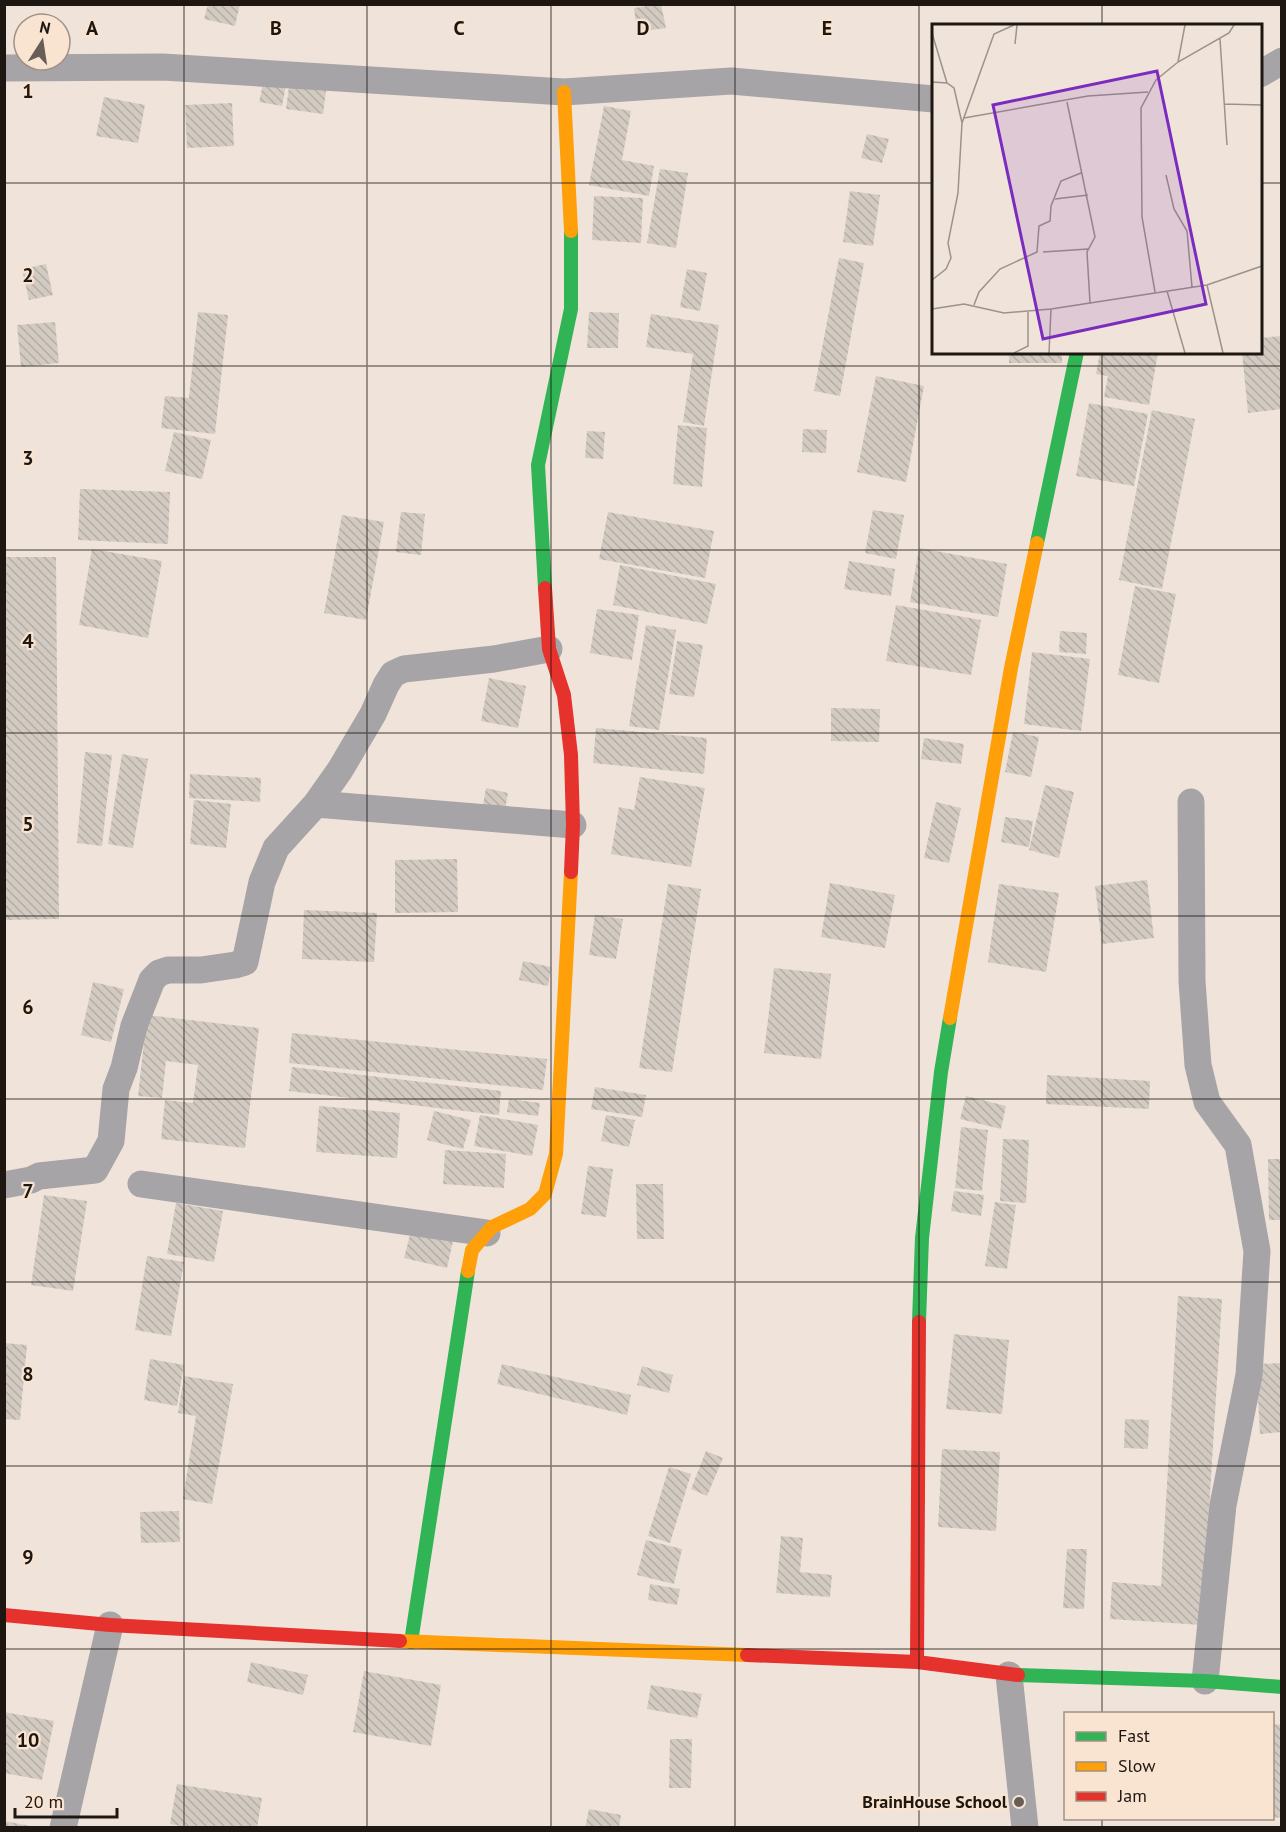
<svg xmlns="http://www.w3.org/2000/svg" width="1286" height="1832" font-family="'PT Sans',sans-serif">
<style>
.building{fill:url(#building-back-hatch)}
.lines{fill:none;stroke-linecap:round;stroke-linejoin:round}
.street{stroke:#a6a4a6;stroke-width:27}
.fast{stroke:#30b455;stroke-width:14}
.slow{stroke:#ff9f0a;stroke-width:14}
.jam{stroke:#e5322d;stroke-width:14}
.grid{fill:none;stroke:#1e1610;stroke-width:1.5;stroke-opacity:0.55}
.poi-dot{fill:#685e57;stroke:#f9e3d1;stroke-width:2}
.labels{text-anchor:middle;stroke-width:4.5;stroke-linejoin:round;paint-order:stroke}
.poi-label{font-size:18px;font-weight:bold;fill:#1e1610;stroke:#f9e3d1;text-anchor:end}
.inset-road{fill:none;stroke:#9c9289;stroke-width:1.5}
.view{fill:#7b2cbf;fill-opacity:0.15;stroke:#7b2cbf;stroke-width:3}
.inset-edge{fill:none;stroke:#1e1610;stroke-width:3}
.grid-label{font-size:20px;text-anchor:middle;font-weight:bold;fill:#1e1610;stroke:#f9e3d1;stroke-width:4.5;stroke-linejoin:round;paint-order:stroke}
</style>
<defs>
<pattern id="building-back-hatch" width="6" height="6" patternUnits="userSpaceOnUse" patternTransform="scale(1.5)"><rect width="6" height="6" fill="#d3cbc2"/><path d="M-1 5l2 2M0 0l6 6M5-1l2 2" fill="none" stroke="#b5aea6"/></pattern>
</defs>
<rect width="100%" height="100%" fill="#f0e4da"/>
<!-- building -->
<path class="building" d="M208 4H240L235 26 204 19Z
M661 4 666 28 637 32 634 8Z
M265 76 287 80 282 106 259 102Z
M290 79 327 84 323 114 286 109Z
M104 97 145 105 138 143 96 136Z
M232 103 234 146 187 148 185 105Z
M604 106 631 111 622 160 654 166 649 196 589 185Z
M867 134 889 139 882 163 861 158Z
M660 169 688 173 676 248 647 243Z
M850 191 880 195 873 246 843 242Z
M594 196 643 198 641 243 592 240Z
M839 258 864 263 840 396 814 391Z
M46 264 53 295 29 300 22 269Z
M687 269 707 273 700 311 680 307Z
M198 312 228 315 215 434 161 428 165 396 189 398Z
M589 312 619 313 618 348H587Z
M651 314 719 325 704 426 683 422 693 354 646 347Z
M55 322 59 363 21 367 17 325Z
M1282 336V409L1248 413 1242 352H1260V338Z
M1009 352H1062V363H1009Z
M1100 352H1158L1149 405 1104 397 1108 376 1096 374Z
M876 376 924 386 906 482 857 472Z
M1089 403 1148 414 1134 486 1076 476Z
M1152 410 1195 419 1162 589 1119 580Z
M678 425 707 428 702 487 673 484Z
M803 429 827 430 826 453 802 452Z
M587 431 605 432 603 459 585 458Z
M174 432 211 440 202 479 165 471Z
M80 489 170 492 168 544 78 540Z
M873 510 904 515 896 559 865 553Z
M401 512 425 514 421 555 396 552Z
M608 512 714 531 705 578 599 559Z
M342 515 384 522 366 620 324 613Z
M919 548 1007 564 998 617 910 602Z
M92 549 162 561 148 638 79 625Z
M4 557H56L59 919 4 920Z
M849 561 895 569 891 596 844 589Z
M620 565 716 584 707 624 613 605Z
M1135 586 1176 594 1159 683 1118 675Z
M896 605 981 620 971 675 886 661Z
M597 609 639 615 632 660 590 653Z
M646 625 676 630 659 730 629 726Z
M1060 631 1087 633 1086 654 1059 652Z
M677 641 703 645 694 697 669 694Z
M1032 652 1090 659 1081 731 1024 724Z
M489 678 526 686 518 728 481 721Z
M831 708 880 709 879 742 831 741Z
M596 728 707 738 704 774 593 763Z
M1013 732 1039 737 1031 777 1005 772Z
M924 738 964 744 961 764 921 759Z
M85 752 112 755 102 846 77 843Z
M122 754 148 759 133 848 108 844Z
M190 774 261 778 260 802 189 798Z
M640 777 705 788 691 867 611 854 619 807 634 810Z
M1045 785 1074 792 1059 858 1029 850Z
M486 788 508 793 505 810 483 805Z
M194 800 231 804 226 848 190 844Z
M936 802 961 808 949 863 924 858Z
M1005 817 1033 821 1029 847 1001 842Z
M457 859 458 912 395 913V860Z
M1147 880 1154 938 1102 944 1095 886Z
M830 883 895 895 885 948 821 937Z
M668 884 701 889 672 1072 639 1068Z
M999 884 1059 893 1046 972 988 962Z
M304 910 377 913 374 962 302 959Z
M595 915 623 919 616 959 589 955Z
M523 961 551 967 548 986 519 980Z
M774 968 831 974 821 1059 764 1053Z
M93 982 124 989 111 1042 81 1035Z
M147 1015 259 1028 245 1148 161 1139 165 1100 193 1103 198 1065 166 1061 162 1098 138 1096Z
M292 1033 547 1059 543 1090 289 1063Z
M292 1067 501 1091 499 1115 289 1091Z
M1047 1075 1150 1081 1149 1109 1046 1104Z
M595 1087 646 1095 642 1117 591 1109Z
M966 1096 1006 1106 1001 1129 960 1119Z
M509 1099 540 1103 538 1116 507 1112Z
M319 1106 400 1113 397 1158 316 1152Z
M434 1111 471 1120 463 1149 427 1140Z
M480 1115 538 1125 532 1156 474 1146Z
M606 1115 635 1120 629 1147 601 1141Z
M961 1127 988 1130 982 1191 955 1188Z
M1003 1139 1029 1140 1026 1203 1000 1201Z
M445 1150 506 1154 504 1188 443 1184Z
M1268 1159H1282V1220H1269Z
M588 1166 613 1169 606 1217 581 1214Z
M636 1184H663L664 1239H637Z
M954 1191 984 1195 981 1216 951 1211Z
M44 1195 87 1201 73 1291 31 1285Z
M995 1202 1016 1205 1007 1269 985 1266Z
M176 1203 223 1211 214 1262 167 1254Z
M412 1227 454 1237 447 1268 404 1258Z
M147 1256 184 1262 171 1336 135 1330Z
M1178 1296 1222 1299 1202 1625 1110 1619 1112 1582 1161 1586Z
M954 1334 1009 1340 1002 1414 946 1409Z
M4 1343 27 1345 20 1420 4 1419Z
M150 1359 184 1365 177 1406 144 1400Z
M1282 1363V1432L1260 1434 1256 1364Z
M502 1364 631 1395 627 1415 497 1384Z
M642 1366 673 1375 669 1393 637 1385Z
M184 1376 233 1384 212 1504 183 1499 196 1416 178 1413Z
M1125 1419 1149 1420 1148 1449 1124 1448Z
M942 1449 1000 1452 996 1531 938 1527Z
M706 1451 723 1458 707 1496 691 1489Z
M669 1467 691 1474 670 1543 648 1536Z
M179 1511 180 1542 141 1543 140 1512Z
M781 1536 803 1538 800 1572 832 1575 830 1597 776 1593Z
M646 1540 682 1549 674 1584 637 1575Z
M1067 1549H1087L1084 1609 1063 1608Z
M650 1584 680 1589 677 1605 648 1600Z
M251 1662 308 1675 303 1695 247 1682Z
M364 1671 441 1685 431 1746 353 1732Z
M651 1685 702 1694 697 1718 647 1709Z
M4 1712 54 1721 42 1780 4 1773Z
M1272 1724 1282 1725V1818L1272 1817Z
M670 1739H692L691 1788H669Z
M177 1784 262 1798 257 1828H190L170 1824Z
M589 1809 621 1815 619 1828H585Z
M4 1821 31 1826V1828H4Z"/>
<g class="lines">
<!-- street -->
<path class="street" d="M4 68 163 67 564 92 731 81 934 99
M1260 74 1282 61
M1191 802 1192 981 1198 1065 1207 1102 1238 1145 1257 1251 1249 1375 1223 1505 1205 1681
M316 804 573 825
M141 1184 487 1233
M4 1185 31 1180 39 1176 95 1170 111 1141 116 1089 124 1068 134 1026 152 980 159 973 168 970H201L235 965 245 962 262 882 276 848 316 804 340 770 373 714 386 685 393 674 404 669 494 659 549 649
M1009 1675 1025 1828
M63 1828 110 1625"/>
<!-- fast -->
<path class="fast" d="M1037 543 1077 352
M545 588 538 465 571 309V231
M919 1322 922 1238 941 1072 950 1018
M411 1642 468 1271
M1018 1675 1205 1681 1282 1687"/>
<!-- slow -->
<path class="slow" d="M564 92 571 231
M950 1018 1011 668 1037 543
M468 1271 472 1250 492 1227 530 1209 545 1194 556 1154 571 872
M400 1641 747 1655"/>
<!-- jam -->
<path class="jam" d="M545 588 549 649 564 695 571 755 573 825 571 872
M4 1615 110 1625 400 1641
M747 1655 917 1662 1018 1675
M917 1662 919 1322"/>
</g>
<!-- grid -->
<path class="grid" d="M184 4V1828M367 4V1828M551 4V1828M735 4V1828M919 4V1828M1102 4V26M4 183H934M1260 183H1282M1102 352V1714M4 366H1282M4 550H1282M4 733H1282M4 916H1282M4 1099H1282M4 1282H1282M4 1466H1282M4 1649H1282M1102 1818V1828"/>
<!-- markers -->
<circle class="poi-dot" cx="1019" cy="1802" r="6"/>
<g class="labels">
<!-- poi labels -->
<g class="poi-label">
<text x="1007" y="1808">BrainHouse School</text>
</g>
</g>
<!-- overview -->
<g transform="translate(932 24)">
<rect width="330" height="330" fill="#f0e4da"/>
<path class="inset-road" d="M0 9 15 59M288 15 295 121M83 20 85 1M246 38 253 1M0 58 15 59 22 64 30 99M135 78 163 213 155 228 158 279M292 80 330 81M32 94 156 72 216 68M234 151 242 185 255 207 260 263M123 175 156 171M111 228 156 225M0 256 14 245 19 234 16 219 26 169 30 99 62 10 82 1M275 261 291 329M235 267 253 329M223 268 210 193 209 84 224 56 246 38 297 9 302 1M42 281 47 268 68 245 105 228 107 202 118 197 119 182 129 157 149 149M0 285 32 280 72 289 119 285 275 261 330 242M82 329 96 322V288M117 329 119 285"/>
<path class="view" d="M225 47 274 280 111 315 61 81Z"/>
<rect width="330" height="330" class="inset-edge"/>
</g>
<g class="grid-label">
<text x="92" y="35">A</text>
<text x="276" y="35">B</text>
<text x="459" y="35">C</text>
<text x="643" y="35">D</text>
<text x="827" y="35">E</text>
<text x="28" y="98">1</text>
<text x="28" y="282">2</text>
<text x="28" y="465">3</text>
<text x="28" y="648">4</text>
<text x="28" y="831">5</text>
<text x="28" y="1014">6</text>
<text x="28" y="1198">7</text>
<text x="28" y="1381">8</text>
<text x="28" y="1564">9</text>
<text x="28" y="1747">10</text>
</g>
<!-- border -->
<rect width="1286" height="1832" fill="none" stroke="#1e1610" stroke-width="12"/>
<!-- legend -->
<rect x="1064" y="1712" width="210" height="108" fill="#f9e3d1" stroke="#a19184" stroke-width="1.5"/>
<rect x="1076" y="1732" width="30" height="9" fill="#30b455" stroke="#a19184" stroke-width="1.5"/>
<text x="1118" y="1742" font-size="18" fill="#1e1610">Fast</text>
<rect x="1076" y="1762" width="30" height="9" fill="#ff9f0a" stroke="#a19184" stroke-width="1.5"/>
<text x="1118" y="1772" font-size="18" fill="#1e1610">Slow</text>
<rect x="1076" y="1792" width="30" height="9" fill="#e5322d" stroke="#a19184" stroke-width="1.5"/>
<text x="1118" y="1802" font-size="18" fill="#1e1610">Jam</text>
<!-- north arrow -->
<g transform="translate(42 42) rotate(12)"><circle r="28" fill="#f9e3d1" stroke="#a19184" stroke-width="1.5"/>
<path d="M0-4.5L10 22L0 15L-10 22Z" fill="#685e57"/>
<text y="-9" font-size="16" font-weight="bold" text-anchor="middle" fill="#1e1610">N</text>
</g>
<!-- scale -->
<path d="M15 1808v9h102v-9" fill="none" stroke="#1e1610" stroke-width="3"/>
<text x="24" y="1808" font-size="18" fill="#1e1610" stroke="#f9e3d1" stroke-width="4.5" paint-order="stroke">20 m</text>
</svg>
